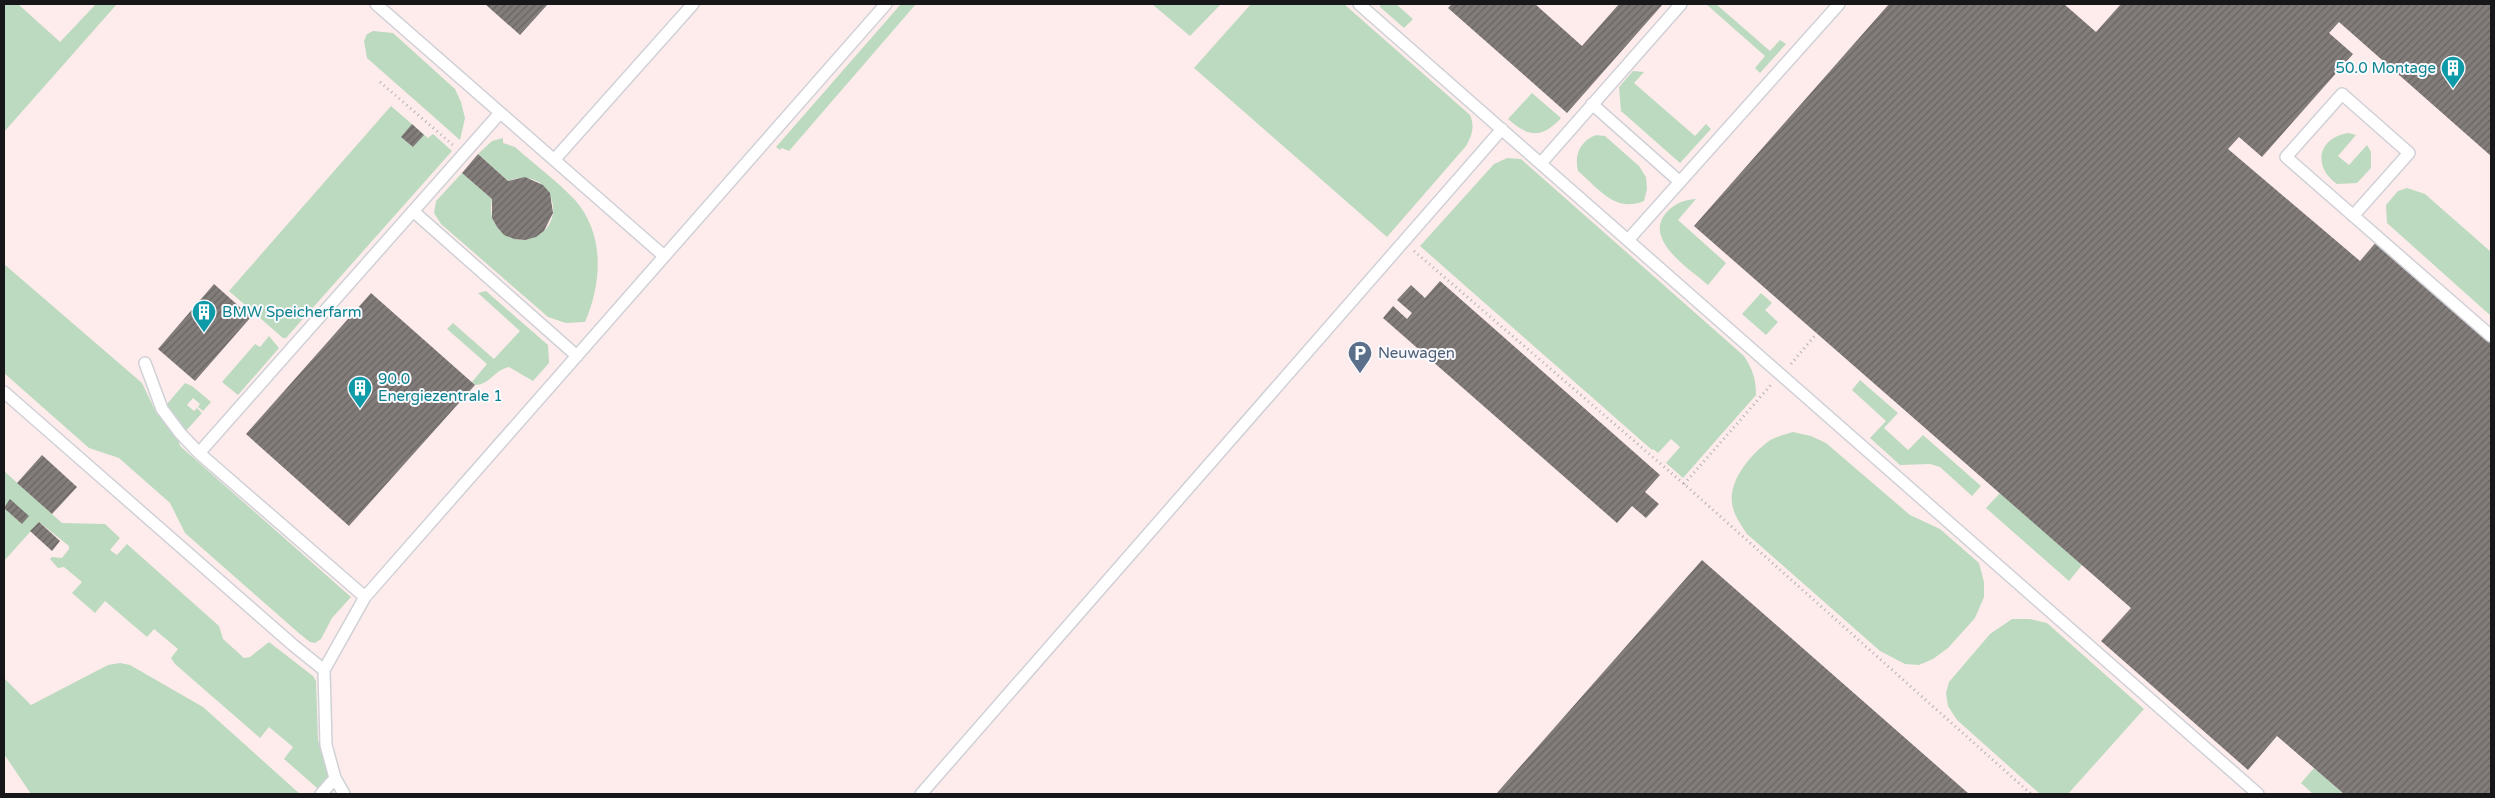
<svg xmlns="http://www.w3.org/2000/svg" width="2495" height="798" font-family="'Varela Round',sans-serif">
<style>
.industrial{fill:#fdeceb}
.green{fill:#bcdabf}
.building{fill:url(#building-hatch)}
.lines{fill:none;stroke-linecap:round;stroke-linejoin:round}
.service-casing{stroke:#d0d1d7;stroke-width:14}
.path{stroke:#b0b0b3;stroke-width:3;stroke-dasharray:1 4;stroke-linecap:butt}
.service{stroke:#fff;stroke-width:11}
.labels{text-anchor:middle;stroke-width:4;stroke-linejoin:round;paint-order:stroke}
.culture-label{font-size:15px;fill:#0d838f;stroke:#fafafe;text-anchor:start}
.service-label{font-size:15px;fill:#4e5e75;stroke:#fafafe;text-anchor:start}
</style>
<defs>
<pattern id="building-hatch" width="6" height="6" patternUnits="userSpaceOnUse" patternTransform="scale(1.25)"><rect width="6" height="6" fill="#827c7a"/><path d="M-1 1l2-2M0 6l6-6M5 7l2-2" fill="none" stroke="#696563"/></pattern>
</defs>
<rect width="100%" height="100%" fill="#fafafe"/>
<!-- industrial -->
<path class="industrial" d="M4 4H2491V794H4Z"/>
<!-- green -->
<path class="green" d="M4 4H18L60 42 96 4H117L4 132Z
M901 4H916L789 151 782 148 780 150 776 147Z
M1152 4H1221L1190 36Z
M1251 4H1344L1470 115C1475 127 1472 135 1466 146L1387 237 1194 68Z
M1380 4H1396L1413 19 1404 28 1380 7Z
M1706 4H1716L1770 51 1780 40 1786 44 1760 73 1755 68 1765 56Z
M373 31 393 33 455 89 461 102 465 118 460 140 367 58 364 41 367 34Z
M1633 71 1644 72 1634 83 1695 136 1706 124 1711 129 1680 163 1621 111 1619 87Z
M1532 93 1561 118C1542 139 1528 137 1508 119Z
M391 106 428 138 433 134 452 151 286 338H283L229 291Z
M2349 133 2356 135 2338 156 2349 165 2367 145 2371 152V168L2357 183 2337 184C2312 166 2318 137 2349 133Z
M1596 135 1605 136 1639 166 1646 177 1647 189 1644 201C1615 213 1599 189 1578 171 1574 155 1580 141 1596 135Z
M503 138V143L515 147C534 164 557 181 575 200 605 234 602 283 585 322L566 323 548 317 441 224 434 213 436 201 462 173 492 199C489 212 492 224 503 233 509 239 520 241 528 239 572 229 554 163 508 181L478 154 492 141Z
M1507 158 1521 159 1744 356C1753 370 1756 379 1756 395L1683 478 1666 463 1680 447 1671 439 1658 453 1653 449 1652 450 1420 246 1494 164Z
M2407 188 2425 194 2491 252V316L2387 223 2386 205 2398 191Z
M1696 199 1678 220 1726 263 1708 285C1690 269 1643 240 1666 213 1675 203 1683 200 1696 199Z
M4 264 142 383 157 414 178 438 180 446 351 597 332 618 321 639 315 643 310 642 301 635 185 533 170 503 119 458 89 448 4 373Z
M486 291 548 345 549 363 533 381 509 367C494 370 490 385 475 385L472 382 487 364 447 329 453 323 494 359 520 331 478 293Z
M1761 293 1772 303 1765 310 1778 322 1766 335 1742 314Z
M269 336 279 348 238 395 222 382 255 344 260 347Z
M1860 380 1898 413 1884 428 1908 450 1923 435 1981 486 1972 496 1940 467 1930 464 1900 465 1870 438 1886 421 1852 390Z
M185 383 192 386 211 402 203 411 198 407 200 404 193 398 187 405 194 411 197 408 202 413 185 432 167 404Z
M1793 432 1811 436 1826 443 1910 515 1940 529 1979 563 1984 582V597L1975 618 1948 648 1933 659 1919 665 1905 664 1880 651 1747 534C1741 525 1733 514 1732 503 1729 481 1749 457 1765 444 1772 437 1784 435 1793 432Z
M4 471 62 523 105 524 120 538 110 550 117 555 127 544 219 626 223 639 244 658 250 657 269 642 313 676 316 681 318 740 333 794H324L284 759 293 747 269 727 260 738 175 664 171 658 178 649 154 629 147 637 105 601 95 613 72 593 82 582 64 567 58 568 50 559 52 557 62 558 69 549V546L39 522 4 561Z
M2000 493 2082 565 2069 581 1986 508Z
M2012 619H2030L2047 623 2144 709 2068 794H2040L1957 720 1948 706 1946 693 1949 682 1990 634Z
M120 663 130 665 203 707 300 794H31L4 754V678L31 705 108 665Z
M2314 768 2344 794H2313L2301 783Z"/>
<!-- building -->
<path class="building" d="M485 4H548L520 35Z
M1452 4H1535L1582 46 1619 4H1663L1567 113 1448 8Z
M1889 4H2064L2096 32 2121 4H2491V156L2339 22 2329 33 2353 54 2262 157 2239 137 2228 149 2360 261 2377 241 2491 341V794H2344L2277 736 2248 770 2101 641 2131 608 1694 226Z
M412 124 424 135 413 147 401 137Z
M478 154 508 181 525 177 543 185 550 193 553 213 544 231 536 237 525 240 514 239 504 235 497 227 492 218V199L462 173Z
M1440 281 1660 475 1645 492 1659 504 1646 518 1632 506 1617 523 1383 318 1393 306 1407 319 1412 313 1397 300 1411 285 1425 298Z
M214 284 251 317 195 381 158 349Z
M371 293 475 385 349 526 246 434Z
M42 455 77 487 52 514 17 483Z
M10 499 29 516 22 524 4 508Z
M39 522 60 541 52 551 30 531Z
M1702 560 1969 794H1496Z"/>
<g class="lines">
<defs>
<path id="service" d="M376 4 664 256
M1359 4 2258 794
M1592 104 1680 182
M554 160 693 4
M1541 163 1681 4
M413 211 577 356
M2353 216 2409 153 2342 94 2286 157 2491 336
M1628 240 1839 4
M145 363 162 409 180 433 199 453
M4 392 293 645 324 670
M365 597 199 453 500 113
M321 794 335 778
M344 794 335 778 326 745 324 670 365 597 886 4
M921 794 1502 129"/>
</defs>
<!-- service casing -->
<use href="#service" class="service-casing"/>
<!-- path -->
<path class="path" d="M380 82 453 145
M1414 251 1684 484 2031 794
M1791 364 1817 333
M1684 484 1771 385"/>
<!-- service -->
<use href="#service" class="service"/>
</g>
<!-- icons -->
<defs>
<symbol id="building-pin" viewBox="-11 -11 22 30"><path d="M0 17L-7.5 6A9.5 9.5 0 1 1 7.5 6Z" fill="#0f9aa8" stroke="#fafafe"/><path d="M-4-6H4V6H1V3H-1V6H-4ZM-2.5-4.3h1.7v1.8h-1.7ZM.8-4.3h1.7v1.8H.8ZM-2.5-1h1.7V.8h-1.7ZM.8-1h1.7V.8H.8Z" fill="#fff"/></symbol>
<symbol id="parking-pin" viewBox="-11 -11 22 30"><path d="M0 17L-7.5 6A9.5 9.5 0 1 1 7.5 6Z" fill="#5c6f8a" stroke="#fafafe"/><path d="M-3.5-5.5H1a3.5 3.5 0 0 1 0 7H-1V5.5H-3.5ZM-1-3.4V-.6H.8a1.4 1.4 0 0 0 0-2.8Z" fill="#fff"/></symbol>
</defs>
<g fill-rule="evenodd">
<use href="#building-pin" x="2439" y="54" width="28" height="38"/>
<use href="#building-pin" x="190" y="298" width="28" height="38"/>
<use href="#parking-pin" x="1346" y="339" width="28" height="38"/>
<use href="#building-pin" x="346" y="374" width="28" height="38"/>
</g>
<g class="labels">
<!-- culture labels -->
<g class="culture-label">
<text x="2436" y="73" text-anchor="end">50.0 Montage</text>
<text x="222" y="317">BMW Speicherfarm</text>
<text x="378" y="384">90.0<tspan x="378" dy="17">Energiezentrale 1</tspan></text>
</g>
<!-- service labels -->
<g class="service-label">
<text x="1378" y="358">Neuwagen</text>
</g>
</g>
<!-- border -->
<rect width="2495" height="798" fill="none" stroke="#17171a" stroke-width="10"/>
</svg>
